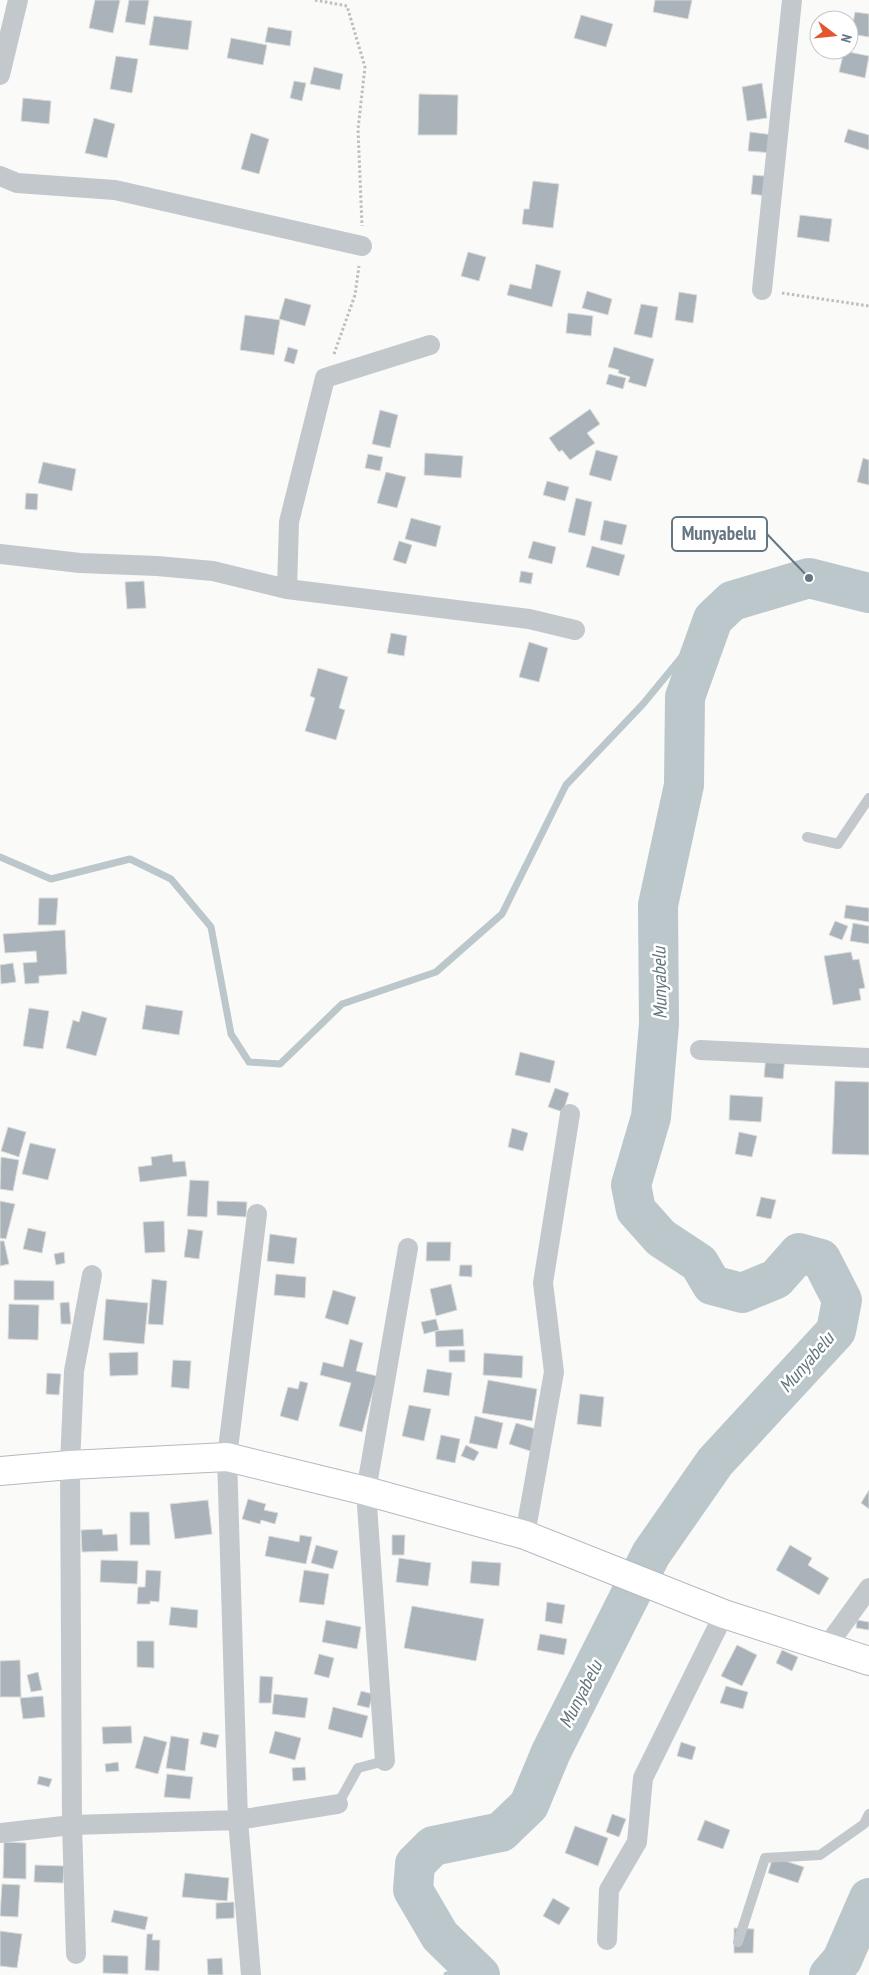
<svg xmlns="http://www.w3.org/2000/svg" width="869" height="1975" font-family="'PT Sans Narrow',sans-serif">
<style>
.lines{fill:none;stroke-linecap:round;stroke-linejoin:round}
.stream{stroke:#bbc7cb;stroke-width:7}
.river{stroke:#bbc7cb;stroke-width:40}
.building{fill:#aab3b9;stroke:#dcdcda}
.secondary-casing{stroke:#b3babf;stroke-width:30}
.path{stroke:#bbbfc2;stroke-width:3;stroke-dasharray:2.5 2.5;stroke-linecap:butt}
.lane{stroke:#c3c8cc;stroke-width:10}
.street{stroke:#c3c8cc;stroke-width:20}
.secondary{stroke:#fff;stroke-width:28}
.labels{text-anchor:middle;stroke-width:5;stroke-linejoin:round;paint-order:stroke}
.water-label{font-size:19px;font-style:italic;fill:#60757c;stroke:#fff}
.leader{fill:none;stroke:#657683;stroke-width:2}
.callout-dot{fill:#657683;stroke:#fff;stroke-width:2}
.callout{fill:#fff;stroke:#657683;stroke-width:2}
.callout-label{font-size:19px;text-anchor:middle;font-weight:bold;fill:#657683}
</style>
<rect width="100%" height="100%" fill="#fafaf8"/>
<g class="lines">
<!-- stream -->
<path class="stream" d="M0 857 51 879 130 859 171 879 211 927 231 1034 249 1062 280 1064 342 1004 436 972 502 914 566 785 643 704 713 619
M447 1975 477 1971"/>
<!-- river -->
<path class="river" d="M480 1975 440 1936 413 1890 415 1864 433 1846 501 1832 529 1805 551 1752 651 1554 715 1462 836 1331 842 1300 821 1259 799 1253 776 1279 742 1293 712 1285 699 1263 661 1238 636 1210 631 1185 651 1117 659 1024 658 905 684 785 685 697 713 619 732 601 809 578 869 593
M829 1975 842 1960 869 1898"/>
</g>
<!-- building -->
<path class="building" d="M95 0H120L113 33 89 28Z
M129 0H149L145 25 125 22Z
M655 0H692L688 19 653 12Z
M855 12 869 14V37L851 34Z
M581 15 613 24 606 47 574 38Z
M154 16 192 21 188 50 149 45Z
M268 27 292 31 290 46 265 42Z
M231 38 267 45 263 65 227 58Z
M844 51 869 56 865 78 839 72Z
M116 56 138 59 132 93 110 89Z
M314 67 343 74 340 90 310 84Z
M294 81 306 83 302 101 290 98Z
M762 83 767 118 747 121 742 87Z
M419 94 458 95 457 135H418Z
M23 98 51 101 49 124 21 121Z
M94 118 115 124 107 158 85 153Z
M848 129 869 135V150L844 142Z
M750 132 774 135 772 153 748 151Z
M251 133 269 139 259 174 241 169Z
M753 175 776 177 774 197 751 194Z
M533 181 559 184 553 228 522 224 524 209H529Z
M800 215 832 219 829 242 797 237Z
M468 252 486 257 479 281 461 276Z
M536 264 561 271 552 307 507 295 510 284 531 289Z
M587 291 612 299 608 315 582 308Z
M679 292 697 295 693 323 675 320Z
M285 298 311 305 305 326 279 319Z
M641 304 658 307 652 338 634 334Z
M568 313 593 316 591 336 566 333Z
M245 315 280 320 274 355 240 350Z
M288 347 298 350 294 364 284 361Z
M614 347 654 359 646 387 628 382 630 377 618 373 619 370 608 367Z
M609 374 626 378 623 389 606 384Z
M590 409 600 424 587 433 595 443 570 460 562 450 559 452 549 438Z
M380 410 398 415 390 448 372 444Z
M596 450 618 456 611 481 589 475Z
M425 453 463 456 461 478 424 475Z
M368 454 383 457 380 471 365 468Z
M863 458 869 460V485L857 482Z
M43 462 76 469 72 491 38 483Z
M386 472 406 477 397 508 377 503Z
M547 481 569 487 565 501 543 495Z
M26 493 38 494 37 510 25 509Z
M576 498 592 502 585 536 568 532Z
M411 518 441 526 436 547 405 539Z
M604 520 627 525 622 545 600 540Z
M399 541 412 545 406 564 393 560Z
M533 541 556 547 552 564 528 558Z
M592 546 625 555 619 576 586 567Z
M521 571 533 573 531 584 519 582Z
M144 581 146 608 127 609 125 582Z
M391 633 407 636 404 656 387 653Z
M529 642 548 648 539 682 519 677Z
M318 668 348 677 339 708 345 710 336 740 305 731 315 698 310 696Z
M39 898H58L56 925H38Z
M846 905 869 908V922L844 918Z
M835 921 848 926 842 940 829 935Z
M853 923 869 926V944L850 941Z
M65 930 67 974 39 976V983L25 984 23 963 37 962 36 951 5 953 3 934Z
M851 952 853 960 859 959 865 988 859 989 861 1000 833 1005 824 956Z
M13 963 16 982 1 984 0 965Z
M146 1005 183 1011 179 1035 142 1029Z
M29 1008 49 1011 43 1049 23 1046Z
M82 1011 107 1018 96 1056 66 1048 73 1020 79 1022Z
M767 1044 786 1046 783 1079 764 1077Z
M520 1052 555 1061 550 1083 515 1075Z
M835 1081 869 1082V1155L832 1154Z
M555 1088 569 1093 563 1112 548 1107Z
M730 1095 763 1097 761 1122 729 1120Z
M8 1127 26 1132 19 1157 1 1151Z
M512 1128 528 1133 523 1151 508 1147Z
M739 1132 757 1136 752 1157 735 1154Z
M30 1143 56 1149 48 1180 22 1174Z
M172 1154 173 1162 185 1161 187 1176 140 1182 138 1167 152 1165 151 1157Z
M1 1157 19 1160 13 1191 0 1189Z
M190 1180 209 1181 207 1217 187 1216Z
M761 1197 776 1200 771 1219 756 1216Z
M0 1201 15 1204 6 1239 0 1238Z
M217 1201 247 1202 246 1217 217 1215Z
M164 1221 165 1252 145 1253 143 1222Z
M28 1228 46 1232 42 1253 23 1249Z
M188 1229 203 1231 199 1259 184 1257Z
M270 1234 297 1238 294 1264 267 1261Z
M0 1241H4L9 1264 0 1266Z
M427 1242H451L450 1261H426Z
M64 1252 65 1263 56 1265 54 1254Z
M460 1265H472V1277L459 1276Z
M276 1274 306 1277 305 1298 274 1295Z
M152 1279 167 1281 163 1325 148 1324Z
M14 1280 54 1281V1300H14Z
M451 1284 457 1310 436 1316 430 1289Z
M333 1290 356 1297 348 1325 325 1318Z
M106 1299 148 1303 144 1344 103 1340Z
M69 1302 71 1324H61L60 1303Z
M9 1304 39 1305 38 1340 8 1339Z
M436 1319 439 1330 424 1334 421 1322Z
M463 1329 464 1346 436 1347 435 1331Z
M350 1339 363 1343 356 1371 377 1376 362 1432 339 1426 351 1383 320 1375 323 1362 343 1367Z
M449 1350H465V1362H449Z
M138 1352V1375L110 1376 109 1353Z
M484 1353 523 1356 522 1378 483 1375Z
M173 1360 191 1361 189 1389 171 1387Z
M427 1369 452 1373 449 1396 423 1392Z
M47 1373 61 1374 59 1395 46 1394Z
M488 1380 537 1389 532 1421 482 1413Z
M300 1381 308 1383 298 1421 280 1416 288 1387 298 1389Z
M580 1394 604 1397 601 1427 577 1424Z
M409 1405 431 1409 424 1441 402 1436Z
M475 1416 503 1423 497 1449 469 1443Z
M516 1423 546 1432 539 1454 509 1444Z
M441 1435 460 1439 455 1463 436 1459Z
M466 1445 479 1452 474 1461 461 1456Z
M869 1490V1509L861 1503Z
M248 1499 266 1504 264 1510 278 1513 275 1524 261 1520 260 1524 242 1519Z
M208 1500 212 1534 175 1539 170 1504Z
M130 1512H149L150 1545H130Z
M102 1529 103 1535 117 1534 118 1551 82 1552 81 1530Z
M300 1535 312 1537 306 1564 265 1556 269 1536 299 1542Z
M392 1535H405L404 1555H392Z
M316 1545 338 1551 333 1569 311 1563Z
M790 1545 812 1558 808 1565 829 1578 819 1595 776 1570Z
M399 1558 431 1563 428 1586 396 1582Z
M101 1560 138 1561 137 1584 100 1582Z
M472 1561 501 1563 499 1586 470 1583Z
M146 1570 161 1571 159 1602 150 1601V1604H137L138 1587H145Z
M304 1570 329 1574 324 1605 299 1602Z
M547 1602 565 1605 562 1624 545 1621Z
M412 1606 484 1619 476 1661 404 1648Z
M171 1607 198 1610 197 1628 169 1625Z
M326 1620 361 1627 357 1649 322 1642Z
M857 1620 869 1622V1630L856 1628Z
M540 1634 567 1639 564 1655 537 1650Z
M137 1641H154V1668L137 1667Z
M737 1645 757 1655 742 1686 721 1676Z
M782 1650 798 1657 792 1671 776 1663Z
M319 1654 334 1658 329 1678 314 1674Z
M20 1660 21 1697H0V1661Z
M38 1672 42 1690 31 1692 27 1675Z
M260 1676 273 1677 271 1703H259Z
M726 1686 748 1692 743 1709 720 1703Z
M361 1691 373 1694 369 1708 357 1705Z
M274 1694 308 1698 305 1718 272 1714Z
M43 1696 45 1717 23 1719 20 1698Z
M333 1707 368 1716 362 1738 328 1729Z
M131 1726 132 1743 103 1744 102 1727Z
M275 1731 301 1738 295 1760 269 1753Z
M203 1732 219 1735 216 1748 200 1744Z
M144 1736 167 1742 158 1774 135 1768Z
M171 1736 189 1739 185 1771 166 1768Z
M681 1742 696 1747 692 1760 677 1756Z
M118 1762 119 1771 106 1772 105 1764Z
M305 1767 306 1780 293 1781 292 1768Z
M167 1774 193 1777 190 1799 164 1797Z
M39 1776 52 1779 49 1787 37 1784Z
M612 1814 626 1819 619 1837 606 1832Z
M705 1820 730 1830 723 1849 697 1840Z
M575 1826 608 1838 598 1866 565 1853Z
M4 1842 26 1843V1879L3 1878Z
M773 1857 804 1867 798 1883 768 1873Z
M35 1865 64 1866 63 1883 34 1882Z
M185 1873 229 1878 227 1901 182 1897Z
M2 1884 20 1885 18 1917 0 1916Z
M553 1898 570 1908 559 1925 543 1916Z
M234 1902V1918L216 1919V1903Z
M114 1910 148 1917 145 1930 111 1922Z
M734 1928 754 1929 753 1953H734Z
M0 1931 22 1934 17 1968 0 1966Z
M147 1934H153L152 1940H160L159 1971 145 1970Z
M103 1955 128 1956V1974L103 1973Z
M222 1958 223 1975H208L207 1959Z"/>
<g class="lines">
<defs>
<path id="secondary" d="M0 1471 70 1465 227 1457 366 1491 525 1535 724 1614 869 1661"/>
</defs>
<!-- secondary casing -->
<use href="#secondary" class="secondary-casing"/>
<!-- path -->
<path class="path" d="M315 0 347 6 365 67 358 129 362 226
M782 293 869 306
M334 354 355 295 359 266"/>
<!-- lane -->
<path class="lane" d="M807 837 838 844 869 798
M338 1804 358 1768 385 1761
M738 1942 765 1858 820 1855 864 1824 869 1814"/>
<!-- street -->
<path class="street" d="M0 75 18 0
M0 176 17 183 115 190 362 246
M762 290 792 0
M0 554 80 563 157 566 213 571 287 589 529 619 575 630
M287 589 289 522 325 378 430 345
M700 1050 869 1058
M525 1535 554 1372 543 1283 570 1114
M827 1646 869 1588
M385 1761 366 1491 408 1248
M0 1833 72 1825 238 1820 338 1804
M607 1940 609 1890 637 1842 643 1778 724 1614
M76 1954 72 1825 70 1465 74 1371 92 1275
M251 1975 238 1820 227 1457 257 1214"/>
<!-- secondary -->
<use href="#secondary" class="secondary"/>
</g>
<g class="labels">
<!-- water labels -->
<g class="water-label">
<text transform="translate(659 983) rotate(-91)" y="7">Munyabelu</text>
<text transform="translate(806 1362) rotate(-49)" y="7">Munyabelu</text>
<text transform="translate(580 1694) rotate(-63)" y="7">Munyabelu</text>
</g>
</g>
<!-- callouts -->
<path class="leader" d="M809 578L767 534"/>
<circle class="callout-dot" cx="809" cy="578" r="5"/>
<rect class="callout" x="672" y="517" width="95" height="34" rx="5"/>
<g class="callout-label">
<text x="719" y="540">Munyabelu</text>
</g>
<!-- north arrow -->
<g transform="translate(834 35) rotate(106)"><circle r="24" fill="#ffffff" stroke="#c1c8cd"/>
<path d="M0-4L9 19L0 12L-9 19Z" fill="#e4572e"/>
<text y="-8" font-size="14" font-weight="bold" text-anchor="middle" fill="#657683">N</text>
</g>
</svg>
